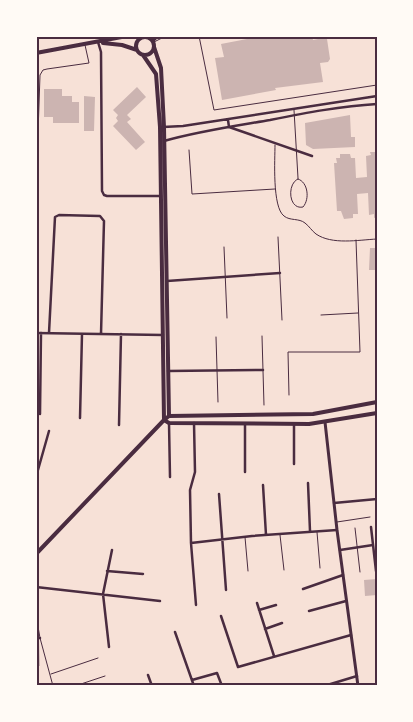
<svg xmlns="http://www.w3.org/2000/svg" width="413" height="722" font-family="'Asap Condensed',sans-serif">
<style>
.building{fill:#ccb4b1}
.lines{fill:none;stroke-linecap:round;stroke-linejoin:round}
.service{stroke:#4a2c40;stroke-width:1}
.minor{stroke:#4a2c40;stroke-width:2.5}
.tertiary{stroke:#4a2c40;stroke-width:3}
.secondary{stroke:#4a2c40;stroke-width:4}
.primary{stroke:#4a2c40;stroke-width:4}
.neatline{fill:none;stroke:#4a2c40;stroke-width:2}
</style>
<rect width="100%" height="100%" fill="#f7e1d7"/>
<!-- building -->
<path class="building" d="M263 36H312L313 40 323 38 327 39 330 59 328 62 320 63 323 82 275 88 276 90 222 100 215 58 224 57 221 44Z
M137 87 146 97 127 115 131 119 127 122 145 142 136 150 113 126 118 121 116 118 118 115 113 110Z
M44 89H62V96H72V102H79V123H53V117H44Z
M84 96 95 97 94 131H84Z
M350 115 351 137H355V147L313 149 306 145 305 123Z
M370 152H377V217L374 218V214L369 215 368 193 357 194 358 214H353V218L344 219 341 211H337L334 163H337L336 158H340V154H350L351 158H355L356 178 367 177 366 156 371 155Z
M370 248H377V270H369Z
M377 579V595L365 596 364 580Z
M36 641H39L40 666H36Z"/>
<g class="lines">
<!-- service -->
<path class="service" d="M199 36 214 110 377 85
M154 42 166 36
M294 110 298 178
M275 145C275 159 272 207 284 216 290 221 299 218 305 223 309 226 312 231 316 234 332 245 358 240 377 239
M189 150 192 194 275 189
M298 179C308 182 310 199 303 207 288 210 287 183 298 179Z
M36 191 40 75 43 70 47 69 89 63 85 45
M278 237 282 320
M224 247 227 318
M321 315 358 313
M262 336 264 405
M216 337 218 402
M289 395 288 352H360L356 240
M337 522 370 517
M355 528 360 572
M317 532 320 568
M280 535 284 570
M245 537 248 571
M36 615 40 638 53 686
M51 674 98 658
M75 686 105 676"/>
<!-- minor -->
<path class="minor" d="M146 37 147 36
M153 41 158 36
M98 42 101 52 102 191 104 195 107 196H161
M228 120 229 127 312 156
M163 127 183 126 377 96
M164 141C199 131 235 126 270 120 305 113 341 106 377 104
M167 281 280 273
M36 333 163 335
M49 333 55 217 59 215 100 216 104 221 101 334
M168 371 263 370
M40 414 41 333
M80 418 82 334
M169 423 170 477
M194 423 195 472 190 490 191 543 196 605
M245 424V472
M294 424V464
M119 425 121 334
M36 477 49 431
M308 483 310 531
M263 485 266 535
M219 494 226 590
M334 503 377 499
M371 527 376 571
M191 543 252 536 337 530
M340 550 373 545
M107 571 143 574
M36 587 160 601
M303 589 343 575
M257 603 274 656
M259 610 276 605
M309 611 346 601
M221 616 238 667 351 635
M265 629 282 623
M175 632 194 686
M36 638H40
M109 647 103 594 112 550
M148 675 152 686
M192 680 217 673 222 686
M324 686 357 676"/>
<!-- tertiary -->
<path class="tertiary" d="M325 422 337 530 358 686"/>
<!-- secondary -->
<path class="secondary" d="M164 420 169 416 313 414 377 402
M164 420 169 423 309 424 377 413"/>
<!-- primary -->
<path class="primary" d="M136 46a9 9 0 1 1 18 0a9 9 0 1 1-18 0Z
M103 43 122 45 137 50
M154 47 161 68 164 127 169 416
M36 53 127 36
M36 554 164 420 160 127 156 74 143 55"/>
</g>
<!-- border -->
<rect width="413" height="722" fill="none" stroke="#fffaf5" stroke-width="75"/>
<rect x="38" y="38" width="338" height="646" class="neatline"/>
</svg>
